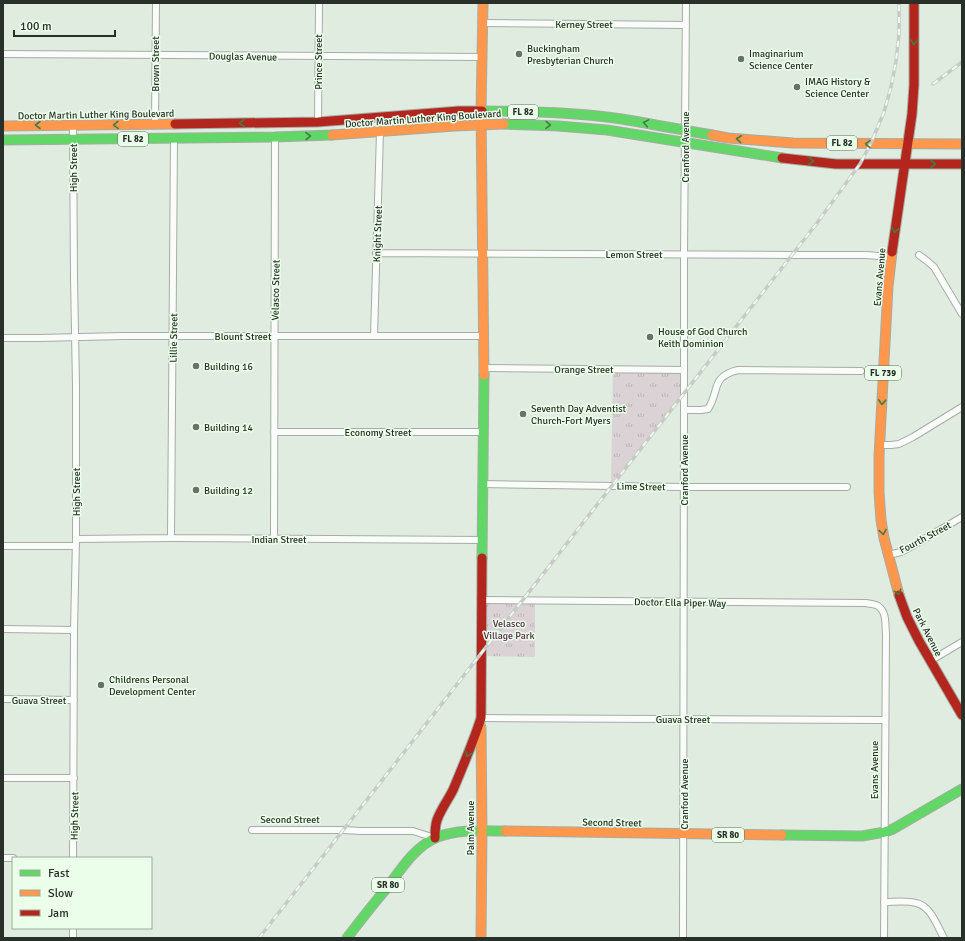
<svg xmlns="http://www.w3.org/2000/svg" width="965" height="941" font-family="Signika,sans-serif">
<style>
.park{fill:url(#park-tufts)}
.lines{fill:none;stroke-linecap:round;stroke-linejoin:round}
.street-casing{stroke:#a5ada5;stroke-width:8}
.fast-casing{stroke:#a5ada5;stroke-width:11}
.slow-casing{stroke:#a5ada5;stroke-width:11}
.jam-casing{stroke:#a5ada5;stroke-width:11}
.street{stroke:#fafcfa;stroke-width:6}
.fast{stroke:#63d668;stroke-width:9}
.slow{stroke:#ff974d;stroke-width:9}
.jam{stroke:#b3261e;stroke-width:9}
.rail-casing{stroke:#c8cac8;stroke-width:3.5}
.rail{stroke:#eafeea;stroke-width:2;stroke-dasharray:6;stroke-linecap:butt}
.oneway{stroke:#437b45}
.poi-dot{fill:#697269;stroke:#eafeea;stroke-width:1.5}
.labels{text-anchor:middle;stroke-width:3;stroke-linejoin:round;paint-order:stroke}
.shield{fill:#eafeea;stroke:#636e63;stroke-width:1}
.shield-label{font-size:9px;font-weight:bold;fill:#293029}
.street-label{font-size:10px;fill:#293029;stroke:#eafeea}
.poi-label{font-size:10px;fill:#293029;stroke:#eafeea;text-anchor:start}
.park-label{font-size:10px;fill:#562a46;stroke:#eafeea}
</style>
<defs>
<pattern id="park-tufts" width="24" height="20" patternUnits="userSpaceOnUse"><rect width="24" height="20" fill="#dbd2d5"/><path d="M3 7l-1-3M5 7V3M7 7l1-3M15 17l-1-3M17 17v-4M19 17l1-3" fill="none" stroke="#bcb5b7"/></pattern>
</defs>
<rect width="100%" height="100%" fill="#e1ece1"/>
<!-- park -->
<path class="park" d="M613 369 684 370V392L611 485Z
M482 600H535V657L482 656Z"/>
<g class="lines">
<defs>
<path id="street" d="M483 23 686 25
M3 54 483 57
M318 122 319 3
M155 124 156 3
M376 253 792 255H866L891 257
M919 255 927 261 934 267 962 314
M374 336 380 132
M3 338H39L123 336H483
M484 368 684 370
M684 410H701L708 409C720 391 710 377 738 370L861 371
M274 432H483
M880 445H891L899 444 913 437 962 407
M482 484 684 487H847
M171 538 174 138
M76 539 171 538 482 540
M274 539 275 137
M3 546H76
M888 555 901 552 907 549 962 517
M482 600 866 603C870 604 875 604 878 606 887 612 885 625 886 634L884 938
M3 629 74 630
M930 661 962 642
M3 699 74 700
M481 718 885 720
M3 778H74
M252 830H343L361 831H413L435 838
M3 858H13
M73 858 74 630 76 539V386L74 278 73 125
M884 902C894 902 906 900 916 903 931 906 937 926 944 938
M73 928V938
M683 938 684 410V254L686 3"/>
<path id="fast" d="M482 111C529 111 576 112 622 119 652 124 682 130 712 135
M504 124 558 126 607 130 782 158
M3 140 275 137 332 135
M482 558 484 375
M782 835 862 836 885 832 893 829 962 789
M347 938C360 921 373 904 387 888 401 869 415 846 438 837 459 829 483 831 505 831"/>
<path id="slow" d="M483 3 481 111 484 375
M3 126 175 124
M332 135 455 126 504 124
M712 135 728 138 793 143 962 144
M892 252 888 287 879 456V492L881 520 884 538 899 595
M481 727 482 831 481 938
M505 831 782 835"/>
<path id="jam" d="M175 124 318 122 459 111H482
M782 158 836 164H962
M892 252 912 114 914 85V3
M899 595 907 617 919 641 962 715
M435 838C435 832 435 826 437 820 441 809 448 800 453 790 463 766 473 743 481 718L482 558"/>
</defs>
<!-- street casing -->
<use href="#street" class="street-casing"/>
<!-- fast casing -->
<use href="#fast" class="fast-casing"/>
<!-- slow casing -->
<use href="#slow" class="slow-casing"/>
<!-- jam casing -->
<use href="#jam" class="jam-casing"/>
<!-- street -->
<use href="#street" class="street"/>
<!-- fast -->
<use href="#fast" class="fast"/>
<!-- slow -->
<use href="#slow" class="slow"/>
<!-- jam -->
<use href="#jam" class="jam"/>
<defs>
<path id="rail" d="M933 84 962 62
M259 938 817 223 860 164 871 143 884 112 891 87 896 61 899 34V3"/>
</defs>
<!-- rail casing -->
<use href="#rail" class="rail-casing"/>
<!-- rail -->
<use href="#rail" class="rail"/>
</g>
<!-- one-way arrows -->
<defs><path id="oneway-chevron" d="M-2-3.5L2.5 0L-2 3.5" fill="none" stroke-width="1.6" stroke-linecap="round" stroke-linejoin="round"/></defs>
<g class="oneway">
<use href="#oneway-chevron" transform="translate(914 42) rotate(91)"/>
<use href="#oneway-chevron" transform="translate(242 123) rotate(179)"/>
<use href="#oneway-chevron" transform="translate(646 123) rotate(-170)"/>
<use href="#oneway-chevron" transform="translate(38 125) rotate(180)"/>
<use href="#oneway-chevron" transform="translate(116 125) rotate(179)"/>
<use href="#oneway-chevron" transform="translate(548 125) rotate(2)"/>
<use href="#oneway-chevron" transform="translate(308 136) rotate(-2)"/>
<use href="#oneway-chevron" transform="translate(739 139) rotate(-174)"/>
<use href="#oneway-chevron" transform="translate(868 144) rotate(-179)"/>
<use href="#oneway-chevron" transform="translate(811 161) rotate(5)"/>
<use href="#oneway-chevron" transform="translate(933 164)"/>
<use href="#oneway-chevron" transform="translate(895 230) rotate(98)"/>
<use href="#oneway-chevron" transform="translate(882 402) rotate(93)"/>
<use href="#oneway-chevron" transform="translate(883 532) rotate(81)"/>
<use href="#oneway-chevron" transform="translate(898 592) rotate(72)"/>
<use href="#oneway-chevron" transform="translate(468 754) rotate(112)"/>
</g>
<!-- markers -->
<g class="poi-dot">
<circle cx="519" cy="54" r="4"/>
<circle cx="741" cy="59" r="4"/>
<circle cx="797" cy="87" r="4"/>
<circle cx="650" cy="337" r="4"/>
<circle cx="196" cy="366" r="4"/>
<circle cx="523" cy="414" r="4"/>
<circle cx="196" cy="427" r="4"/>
<circle cx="196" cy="490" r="4"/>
<circle cx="101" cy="685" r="4"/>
</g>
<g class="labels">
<!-- shield labels -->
<g class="shield">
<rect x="508" y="105" width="30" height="14" rx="3"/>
<rect x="118" y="132" width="30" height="14" rx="3"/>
<rect x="827" y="136" width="30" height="14" rx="3"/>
<rect x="865" y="366" width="36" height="14" rx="3"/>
<rect x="712" y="828" width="32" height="14" rx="3"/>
<rect x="372" y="878" width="32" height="14" rx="3"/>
</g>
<g class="shield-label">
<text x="523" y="115">FL 82</text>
<text x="133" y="142">FL 82</text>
<text x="842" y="146">FL 82</text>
<text x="883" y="376">FL 739</text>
<text x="728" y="838">SR 80</text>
<text x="388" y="888">SR 80</text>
</g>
<!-- street labels -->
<g class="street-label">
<text x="584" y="28">Kerney Street</text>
<text transform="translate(243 56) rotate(1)" y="4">Douglas Avenue</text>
<text transform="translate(318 62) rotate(-90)" y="4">Prince Street</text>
<text transform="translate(155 64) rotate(-90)" y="4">Brown Street</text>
<text transform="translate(96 114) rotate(-1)" y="4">Doctor Martin Luther King Boulevard</text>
<text transform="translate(423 118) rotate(-4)" y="4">Doctor Martin Luther King Boulevard</text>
<text transform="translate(685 147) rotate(-90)" y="4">Cranford Avenue</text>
<text transform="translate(73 168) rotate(-90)" y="4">High Street</text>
<text transform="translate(377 234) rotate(-88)" y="4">Knight Street</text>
<text x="634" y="258">Lemon Street</text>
<text transform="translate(879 277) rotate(-85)" y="4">Evans Avenue</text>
<text transform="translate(275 290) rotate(-89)" y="4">Velasco Street</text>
<text x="243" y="340">Blount Street</text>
<text transform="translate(173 338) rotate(-89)" y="4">Lillie Street</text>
<text x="584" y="373">Orange Street</text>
<text x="378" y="436">Economy Street</text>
<text transform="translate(684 470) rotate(-90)" y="4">Cranford Avenue</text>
<text transform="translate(641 486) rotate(1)" y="4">Lime Street</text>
<text transform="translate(76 492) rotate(-90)" y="4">High Street</text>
<text transform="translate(925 537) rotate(-28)" y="4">Fourth Street</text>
<text x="279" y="543">Indian Street</text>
<text transform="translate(680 602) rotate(1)" y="4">Doctor Ella Piper Way</text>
<text transform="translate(928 632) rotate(63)" y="4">Park Avenue</text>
<text x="39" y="704">Guava Street</text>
<text x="683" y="723">Guava Street</text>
<text transform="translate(874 770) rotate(-90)" y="4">Evans Avenue</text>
<text transform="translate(684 794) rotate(-90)" y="4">Cranford Avenue</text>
<text transform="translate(74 816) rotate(-89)" y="4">High Street</text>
<text x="290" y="823">Second Street</text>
<text transform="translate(612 822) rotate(1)" y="4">Second Street</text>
<text transform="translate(470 828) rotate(-90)" y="4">Palm Avenue</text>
</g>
<!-- poi labels -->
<g class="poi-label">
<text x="527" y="52">Buckingham<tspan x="527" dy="12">Presbyterian Church</tspan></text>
<text x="749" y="57">Imaginarium<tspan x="749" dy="12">Science Center</tspan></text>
<text x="805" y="85">IMAG History &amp;<tspan x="805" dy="12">Science Center</tspan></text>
<text x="658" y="335">House of God Church<tspan x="658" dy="12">Keith Dominion</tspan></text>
<text x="204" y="370">Building 16</text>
<text x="531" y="412">Seventh Day Adventist<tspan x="531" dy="12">Church-Fort Myers</tspan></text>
<text x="204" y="431">Building 14</text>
<text x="204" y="494">Building 12</text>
<text x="109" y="683">Childrens Personal<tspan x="109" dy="12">Development Center</tspan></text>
</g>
<!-- park labels -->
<g class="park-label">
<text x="509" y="627">Velasco<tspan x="509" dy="12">Village Park</tspan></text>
</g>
</g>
<!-- border -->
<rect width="965" height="941" fill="none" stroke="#293029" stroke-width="8"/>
<!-- legend -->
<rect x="12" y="857" width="140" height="72" fill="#eafeea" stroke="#9dac9d"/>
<rect x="20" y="870" width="20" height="6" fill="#63d668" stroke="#9dac9d"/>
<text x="48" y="877" font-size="12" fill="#293029">Fast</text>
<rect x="20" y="890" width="20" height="6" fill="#ff974d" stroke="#9dac9d"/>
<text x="48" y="897" font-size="12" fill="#293029">Slow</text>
<rect x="20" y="910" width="20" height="6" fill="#b3261e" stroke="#9dac9d"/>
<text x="48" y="917" font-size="12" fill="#293029">Jam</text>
<!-- scale -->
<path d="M14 30v6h101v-6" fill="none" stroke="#293029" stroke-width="2"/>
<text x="20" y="30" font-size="12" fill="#293029" stroke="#eafeea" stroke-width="3" paint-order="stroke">100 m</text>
</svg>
